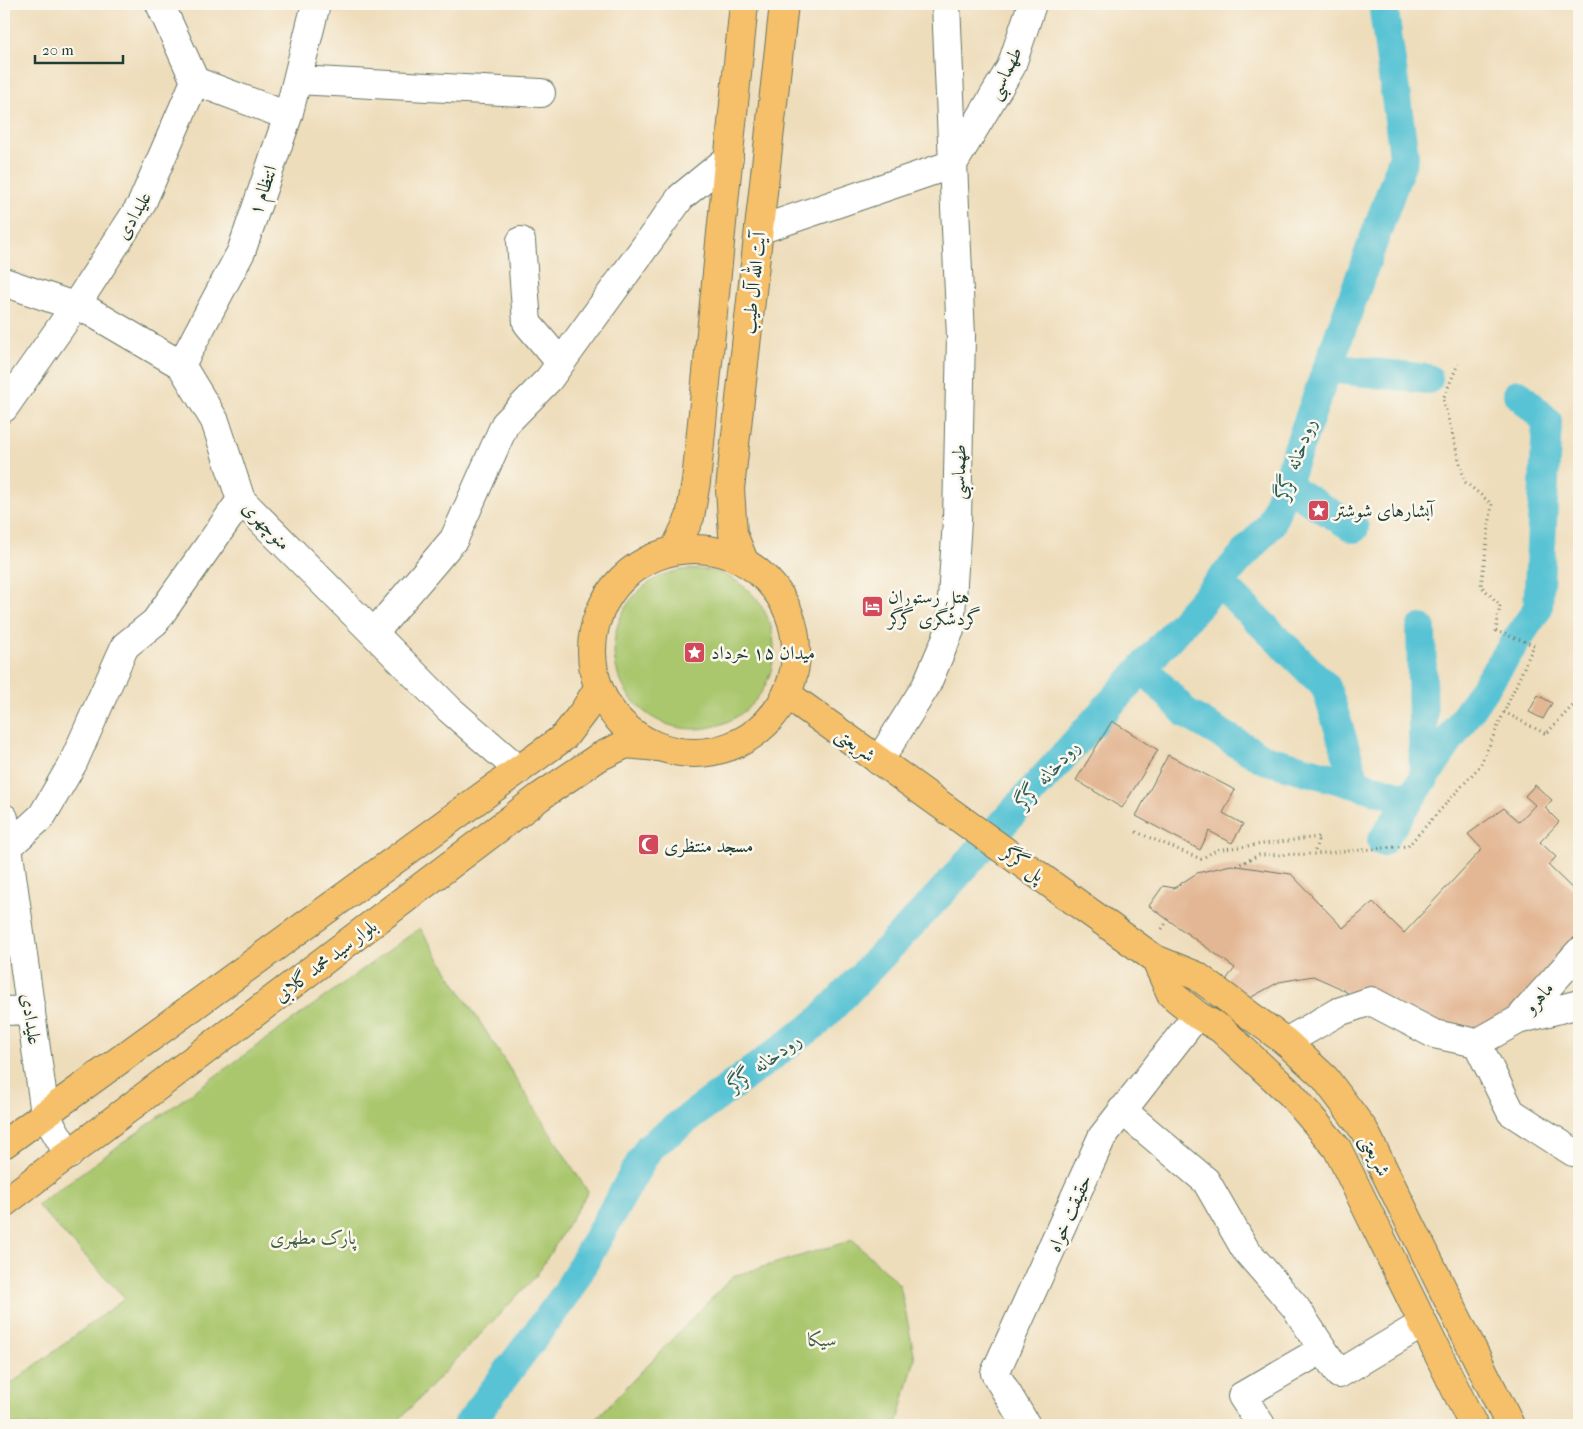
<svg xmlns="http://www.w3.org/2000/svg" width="1583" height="1429" font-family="'IM FELL French Canon',Amiri,serif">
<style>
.green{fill:#aac76e;stroke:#648251}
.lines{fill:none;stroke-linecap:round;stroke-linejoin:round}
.canal{stroke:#59c3d4;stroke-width:30}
.building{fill:#e3b794}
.minor-casing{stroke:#677563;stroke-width:30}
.major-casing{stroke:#677563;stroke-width:30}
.path{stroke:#677563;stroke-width:3;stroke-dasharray:1 4;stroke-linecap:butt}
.minor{stroke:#fff;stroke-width:28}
.major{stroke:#f6c06b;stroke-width:28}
.labels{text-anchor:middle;stroke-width:5;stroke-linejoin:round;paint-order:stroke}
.street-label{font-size:19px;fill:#1f3d34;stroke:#fbf7ec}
.poi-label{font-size:19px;fill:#1f3d34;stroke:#fbf7ec;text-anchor:start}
.park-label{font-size:19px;fill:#426042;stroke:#fbf7ec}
.water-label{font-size:20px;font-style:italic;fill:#2e5e5c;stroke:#fbf7ec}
</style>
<rect width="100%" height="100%" fill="#fbf7ec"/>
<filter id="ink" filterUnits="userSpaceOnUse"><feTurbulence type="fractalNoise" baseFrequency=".02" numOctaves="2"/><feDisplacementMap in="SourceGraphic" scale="10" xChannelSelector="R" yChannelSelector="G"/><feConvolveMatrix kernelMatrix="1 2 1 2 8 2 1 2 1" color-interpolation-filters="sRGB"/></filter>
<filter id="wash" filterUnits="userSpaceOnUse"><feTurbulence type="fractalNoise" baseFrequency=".0096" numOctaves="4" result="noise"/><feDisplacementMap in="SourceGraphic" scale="20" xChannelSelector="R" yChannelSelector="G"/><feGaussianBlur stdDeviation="1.12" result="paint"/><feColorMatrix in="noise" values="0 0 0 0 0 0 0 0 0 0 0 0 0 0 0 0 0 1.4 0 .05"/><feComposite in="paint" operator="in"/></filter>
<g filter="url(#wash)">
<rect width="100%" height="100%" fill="#edb"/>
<!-- green -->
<path class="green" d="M614 649a80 80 0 1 1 160 0a80 80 0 1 1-160 0Z
M420 928 588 1192 536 1276 394 1425H4V1389L125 1298 37 1205Z
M853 1240 900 1285 915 1358 897 1425H590L733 1276Z"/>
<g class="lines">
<!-- canal -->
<path class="canal" d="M1328 368 1428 379
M1285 485 1354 528
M1219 582 1326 687 1356 784
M1421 629 1424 778
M1143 667 1187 714 1264 759 1410 799
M1382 841 1538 608 1547 421 1518 394
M468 1425 566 1294 649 1147 818 1022 940 894 1271 524 1404 156 1383 4"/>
</g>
<g id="blocks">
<!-- building -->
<path class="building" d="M1538 695 1552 703 1543 719 1529 712Z
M1112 721 1158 750 1122 808 1076 780Z
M1168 755 1235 790 1223 813 1243 824 1232 843 1209 831 1200 850 1136 816Z
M1535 785 1552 800 1545 808 1559 822 1540 842 1556 857 1548 865 1579 895V932L1503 1019 1478 1033 1431 1021 1362 988 1354 997 1338 987 1313 976 1279 982 1248 999 1222 985 1235 968 1149 906 1163 886 1174 888 1197 873 1231 865 1291 874 1343 928 1373 902 1404 933 1482 849 1468 834 1504 808 1519 822 1535 805 1525 796Z"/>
</g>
</g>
<g filter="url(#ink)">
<use href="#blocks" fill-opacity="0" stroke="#677563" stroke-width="1"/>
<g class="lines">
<defs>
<path id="minor" d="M297 80 541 93
M195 81 288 116
M759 230 953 164 946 4
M521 241 527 323 560 362
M4 282 91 312 181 365 215 421 241 500 449 709 519 770
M181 365 241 252 288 116 316 4
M4 408 74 308 141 205 195 81 160 4
M374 633 454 539 505 424 549 379 681 197 729 158
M879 761 926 686 950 630 957 520 961 336 953 164 1011 67 1032 4
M4 818 45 1114 69 1155
M8 847 42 816 73 763 125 646 155 622 241 500
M4 1011 31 1010
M1518 1020 1579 952
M1286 1042 1338 1012 1371 1001 1434 1034 1477 1043 1518 1020 1579 1004
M1477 1043 1511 1112 1573 1152
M1122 1110 1206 1181 1245 1249 1296 1308 1339 1374 1422 1324
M1026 1425 995 1373 1102 1137 1197 1015
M1261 1425 1242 1396 1323 1349"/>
<path id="major" d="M592 651a102 102 0 1 1 204 0a102 102 0 1 1-204 0Z
M675 549 690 517 696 482 744 4
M744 561 733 534 730 489 784 4
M788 695 1155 959 1197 976 1286 1042 1325 1078 1364 1130 1510 1425
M1155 959 1171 994 1197 1015 1221 1029 1291 1094 1337 1148 1473 1425
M4 1144 564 737 584 711 598 688
M4 1203 541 796 599 757 626 744 658 747"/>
</defs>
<!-- minor casing -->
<use href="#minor" class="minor-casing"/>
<!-- major casing -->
<use href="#major" class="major-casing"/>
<!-- path -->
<path class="path" d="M1504 712 1546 734 1579 699
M1136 832 1201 859 1216 850 1319 837 1314 854
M1236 866 1259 855 1314 854 1408 846 1480 766 1534 645 1496 631 1500 605 1481 586 1492 504 1465 482 1443 399 1458 364
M1162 929 1168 920"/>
<!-- minor -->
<use href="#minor" class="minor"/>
<!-- major -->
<use href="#major" class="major"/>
</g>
</g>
<!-- icons -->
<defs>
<symbol id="sight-square" viewBox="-11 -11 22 22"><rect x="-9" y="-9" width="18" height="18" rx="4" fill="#d1495b" stroke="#fbf7ec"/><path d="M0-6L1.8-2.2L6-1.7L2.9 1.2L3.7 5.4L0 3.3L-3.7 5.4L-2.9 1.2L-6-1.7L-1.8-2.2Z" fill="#fff"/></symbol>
<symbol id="hotel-square" viewBox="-11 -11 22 22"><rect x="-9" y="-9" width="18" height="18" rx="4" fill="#d1495b" stroke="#fbf7ec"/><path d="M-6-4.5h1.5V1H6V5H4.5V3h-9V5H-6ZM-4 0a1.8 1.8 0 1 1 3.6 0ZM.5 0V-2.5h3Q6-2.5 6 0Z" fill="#fff"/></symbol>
<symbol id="mosque-square" viewBox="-11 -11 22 22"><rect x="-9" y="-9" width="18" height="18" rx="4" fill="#d1495b" stroke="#fbf7ec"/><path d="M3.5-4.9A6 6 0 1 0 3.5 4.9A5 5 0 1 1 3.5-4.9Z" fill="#fff"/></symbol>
</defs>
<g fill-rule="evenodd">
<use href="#sight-square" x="1306" y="498" width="25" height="25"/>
<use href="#hotel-square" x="860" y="594" width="25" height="25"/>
<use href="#sight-square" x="682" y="640" width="25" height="25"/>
<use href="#mosque-square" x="636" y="832" width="25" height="25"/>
</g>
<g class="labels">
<!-- street labels -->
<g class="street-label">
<text transform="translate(1004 73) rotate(-64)" y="7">طهماسبی</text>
<text transform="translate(262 190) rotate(-71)" y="7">انتظام ۱</text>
<text transform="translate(133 215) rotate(-60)" y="7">علیدادی</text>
<text transform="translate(753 283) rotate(-84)" y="7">آیت الله آل طیب</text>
<text transform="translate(958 472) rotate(-89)" y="7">طهماسبی</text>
<text transform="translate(267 525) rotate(46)" y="7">منوچهری</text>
<text transform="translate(856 744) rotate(36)" y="7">شریعتی</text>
<text transform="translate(1024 863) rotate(36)" y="7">پل گرگر</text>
<text transform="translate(325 960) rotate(-37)" y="7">بلوار سید محمد گلابی</text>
<text transform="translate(1538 997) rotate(-48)" y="7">ماهرو</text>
<text transform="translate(32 1019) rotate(82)" y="7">علیدادی</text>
<text transform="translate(1376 1155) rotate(63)" y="7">شریعتی</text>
<text transform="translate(1069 1213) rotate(-66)" y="7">حقیقت خواه</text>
</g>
<!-- poi labels -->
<g class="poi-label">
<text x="1334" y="517">آبشارهای شوشتر</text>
<text x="888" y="603">هتل رستوران<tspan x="888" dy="22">گردشگری گرگر</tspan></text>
<text x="711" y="659">میدان ۱۵ خرداد</text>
<text x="664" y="852">مسجد منتظری</text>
</g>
<!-- park labels -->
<g class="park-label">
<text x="313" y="1244">پارک مطهری</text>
<text x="822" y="1346">سیکا</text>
</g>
<!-- water labels -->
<g class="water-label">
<text transform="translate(1295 459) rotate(-70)" y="7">رودخانه گرگر</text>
<text transform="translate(1047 774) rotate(-48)" y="7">رودخانه گرگر</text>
<text transform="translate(764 1062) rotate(-36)" y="7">رودخانه گرگر</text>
</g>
</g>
<!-- margin -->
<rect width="1583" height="1429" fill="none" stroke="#fbf7ec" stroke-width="20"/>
<!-- scale -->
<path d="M35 55v8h88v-8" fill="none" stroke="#1f3d34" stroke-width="2.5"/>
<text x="42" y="55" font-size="15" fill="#1f3d34" stroke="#fbf7ec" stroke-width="4" paint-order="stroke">20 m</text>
</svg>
